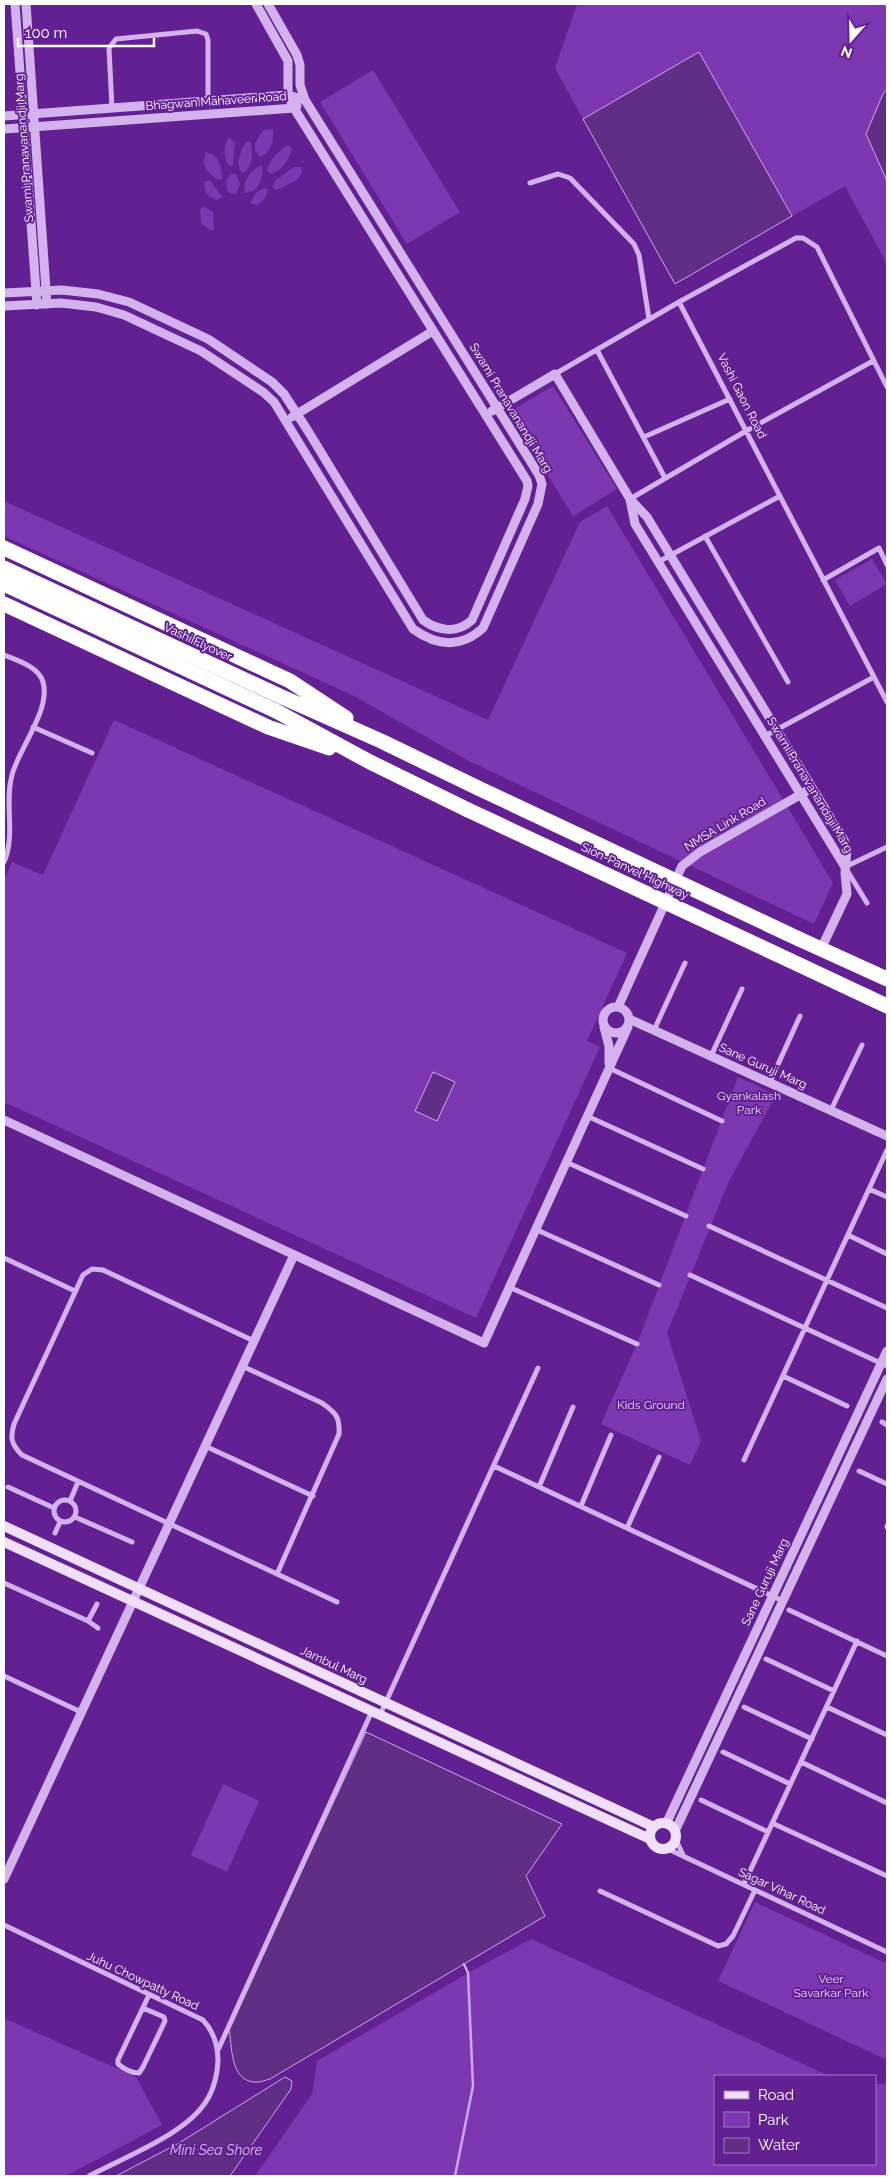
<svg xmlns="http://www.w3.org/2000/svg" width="891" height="2180" font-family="Raleway,sans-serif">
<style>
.green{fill:#7d38b1}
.water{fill:#602e84;stroke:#cea6ef}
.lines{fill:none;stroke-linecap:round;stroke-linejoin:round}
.stream{stroke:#cea6ef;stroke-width:2.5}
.minor{stroke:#d4b2ee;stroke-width:5}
.tertiary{stroke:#d4b2ee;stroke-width:9}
.secondary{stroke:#efdffa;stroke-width:10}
.motorway{stroke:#fff;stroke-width:15}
.motorway-bridge{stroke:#fff;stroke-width:15}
.labels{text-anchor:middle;stroke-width:4;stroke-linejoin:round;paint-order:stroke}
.street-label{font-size:12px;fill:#fff;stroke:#632093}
.park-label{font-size:12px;fill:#ebd8fa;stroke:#632093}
.water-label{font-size:14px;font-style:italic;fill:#ddbff4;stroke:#632093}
</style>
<rect width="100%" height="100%" fill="#632093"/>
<!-- green -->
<path class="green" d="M577 4H887V264L845 186 792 216 699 53 583 119 555 68Z
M373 70 460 212 407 244 320 102Z
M273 129C274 139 271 154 260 157L255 151V143L263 130Z
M229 137 235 143 233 165 230 166 227 163C224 153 223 146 229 137Z
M246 142H251C252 153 254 169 242 173 234 163 241 152 246 142Z
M286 146H290L292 149C288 160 283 170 271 174L267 171C270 159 277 153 286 146Z
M206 152C220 155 221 166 222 179H216L208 172 203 162Z
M262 165C264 176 259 193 245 193 243 180 250 170 262 165Z
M294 167H301L302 172 297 180 277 190 272 187 275 181Z
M231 174H236L240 184 236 194 229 193C225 184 225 181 231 174Z
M210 180 222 197 217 200C207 196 204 192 204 182Z
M264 188 268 190 264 200 257 205 250 203 256 193Z
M202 207 207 208 213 212 214 230H210L201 223 200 210Z
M553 386 617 489 573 516 509 412Z
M4 501 488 720 580 522 607 506 833 883 814 924 469 761 354 696 4 536Z
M872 559 887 584 850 606 835 580Z
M114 720 627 953 587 1041 600 1047 476 1318 4 1102V880L12 862 43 875Z
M738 1077 776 1095 729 1181 667 1333 701 1441 690 1465 601 1424 637 1344Z
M223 1784 259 1801 227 1872 191 1855Z
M755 1902 887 1964V2060L718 1981Z
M531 1939 829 2076H715V2164H875V2084H887V2176H255L312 2094 317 2061 468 1973Z
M4 2018 136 2077 162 2125 66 2176H4Z"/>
<!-- water -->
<path class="water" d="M699 52 792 216 675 284 583 119Z
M887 89V181L866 134 883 94Z
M433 1072 455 1082 437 1121 415 1111Z
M366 1732 562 1824 526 1876 545 1916 270 2079C266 2080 259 2083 254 2082 230 2080 232 2046 229 2028Z
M285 2077 292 2081 291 2089 230 2176H116L179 2143Z"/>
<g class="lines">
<!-- stream -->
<path class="stream" d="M455 2176 473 2086 468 1973 464 1964"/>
<!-- minor -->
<path class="minor" d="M112 108 109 48 116 39 197 31 206 34 208 40V101
M530 183 558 174 570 178 634 244 639 255 649 319
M679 302 796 238H803L817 247 887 387
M597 350 665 478
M555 374 679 302 887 702
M644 437 730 399
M630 499 746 431 873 361
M705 536 788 682
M658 562 780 496
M823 580 879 548 887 565
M4 655C17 660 39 667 43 682 51 710 19 748 12 775 4 803 16 835 4 862
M33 727 92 753
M765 736 874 677
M867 903 845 867 887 847
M654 1030 685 963
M711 1056 742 989
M609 1068 722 1121
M770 1082 800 1016
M831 1110 862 1045
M587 1116 703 1169
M566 1162 686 1216
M869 1189 887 1197
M709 1226 887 1308
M535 1229 659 1285
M848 1235 887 1254
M4 1258 75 1291
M690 1275 887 1366
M509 1287 637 1344
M254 1341 103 1270 92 1269 83 1275 14 1424C10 1438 11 1444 22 1455L337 1602
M242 1366 322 1403C336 1413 340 1417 339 1434L277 1574
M783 1376 847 1406
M882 1422 887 1425
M205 1446 313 1496
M744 1460 887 1150
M494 1466 783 1601
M859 1471 887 1484
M8 1487 54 1508
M539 1487 573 1407
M54 1511a11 11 0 1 1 22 0a11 11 0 1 1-22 0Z
M70 1501 78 1482
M581 1506 611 1435
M75 1517 132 1542
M887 1527V1526
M627 1528 659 1457
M55 1533 60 1522
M4 1583 88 1621 98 1628
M789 1610 887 1656
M88 1621 97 1604
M766 1659 834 1691
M4 1676 81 1712
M744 1707 812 1739
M827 1707 887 1735
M380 1715 538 1368
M723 1752 790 1784
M801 1762 887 1803
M701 1800 768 1832
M772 1823 887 1876
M676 1840 683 1855
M668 1849 887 1952
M744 1884 857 1641
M600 1891 718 1946 726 1944 733 1936 755 1890
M4 1925 203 2020C214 2032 218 2045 218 2061 217 2077 212 2095 202 2107 180 2136 121 2159 89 2176
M143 2008 164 2017 165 2021 143 2067 139 2073C131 2073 124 2069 118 2064V2060L149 1995
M218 2050 372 1711"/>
<!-- tertiary -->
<path class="tertiary" d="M15 4 37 305
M26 4 47 304
M4 116 288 95 305 100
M4 129 294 108 297 106
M4 293 62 290 98 294 129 302 208 339 272 382 284 394 308 431 423 620C438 631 457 634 472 620L525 499 528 486 527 481 294 108 288 95V61L256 4
M4 306 61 303 96 307 124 315 201 351 263 392 274 402 296 438 413 629C437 646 460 649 483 628L538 504 542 484 539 475 305 100 300 85V65L297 55 268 4
M492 411 555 374 630 499 647 517 844 840 847 849 845 873 847 894 821 949
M292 417 433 331
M630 499 635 524 845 867
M603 1020a13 13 0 1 1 26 0a13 13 0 1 1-26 0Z
M618 1007 682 866 700 852 812 788
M629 1019 887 1136
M604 1027 609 1046V1063
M4 1120 484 1343 628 1027
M666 1824 887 1351
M675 1831 887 1379
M4 1879 294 1255"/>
<!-- secondary -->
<path class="secondary" d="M4 1526 654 1827
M4 1542 650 1839
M650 1836a13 13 0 1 1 26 0a13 13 0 1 1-26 0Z"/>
<!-- motorway -->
<path class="motorway" d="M4 548 290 681 346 718
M4 568 282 697 381 741 478 788
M4 584 276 711 370 762 468 810
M4 604 268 727 329 748
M799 939 887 979
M789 960 887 1006"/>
<!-- motorway-bridge -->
<path class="motorway-bridge" d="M478 788 799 939
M468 810 789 960"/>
</g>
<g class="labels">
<!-- street labels -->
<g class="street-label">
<text transform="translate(216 101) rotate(-4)" y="4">Bhagwan Mahaveer Road</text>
<text transform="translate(24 148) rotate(-94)" y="4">Swami Pranavanandji Marg</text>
<text transform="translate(742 396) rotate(63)" y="4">Vashi Gaon Road</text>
<text transform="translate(511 408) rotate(59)" y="4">Swami Pranavanandji Marg</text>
<text transform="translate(198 642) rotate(25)" y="4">Vashi Flyover</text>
<text transform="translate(810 785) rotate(59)" y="4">Swami Pranavanandaji Marg</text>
<text transform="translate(725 824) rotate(-31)" y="4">NMSA Link Road</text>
<text transform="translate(635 871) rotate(25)" y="4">Sion-Panvel Highway</text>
<text transform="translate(763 1066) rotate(24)" y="4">Sane Guruji Marg</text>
<text transform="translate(765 1582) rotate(-65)" y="4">Sane Guruji Marg</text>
<text transform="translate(334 1665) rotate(25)" y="4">Jambul Marg</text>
<text transform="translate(782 1891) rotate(25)" y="4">Sagar Vihar Road</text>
<text transform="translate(143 1981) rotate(25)" y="4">Juhu Chowpatty Road</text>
</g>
<!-- park labels -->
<g class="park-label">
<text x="749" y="1100">Gyankalash<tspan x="749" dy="14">Park</tspan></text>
<text x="651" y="1409">Kids Ground</text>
<text x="831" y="1983">Veer<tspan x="831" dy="14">Savarkar Park</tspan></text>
</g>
<!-- water labels -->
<g class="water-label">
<text x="216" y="2155">Mini Sea Shore</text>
</g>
</g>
<!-- border -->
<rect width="891" height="2180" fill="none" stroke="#ffffff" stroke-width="10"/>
<!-- legend -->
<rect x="714" y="2075" width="162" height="90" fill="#632093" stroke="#a179be"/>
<rect x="724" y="2091" width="25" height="8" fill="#efdffa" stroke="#a179be"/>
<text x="758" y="2100" font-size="15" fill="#ffffff">Road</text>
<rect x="724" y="2112" width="25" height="15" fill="#7d38b1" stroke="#a179be"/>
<text x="758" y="2125" font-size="15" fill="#ffffff">Park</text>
<rect x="724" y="2138" width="25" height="15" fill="#602e84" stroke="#a179be"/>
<text x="758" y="2150" font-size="15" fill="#ffffff">Water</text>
<!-- north arrow -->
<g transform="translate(851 40) rotate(200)" stroke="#632093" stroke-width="4" paint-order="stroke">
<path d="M0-4L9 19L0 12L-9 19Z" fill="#ffffff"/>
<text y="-8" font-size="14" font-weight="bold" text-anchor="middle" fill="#ffffff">N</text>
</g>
<!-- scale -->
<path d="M18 38v8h136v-8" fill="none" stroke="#ffffff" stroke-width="2.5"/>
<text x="25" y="38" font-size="15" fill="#ffffff" stroke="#632093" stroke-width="4" paint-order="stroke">100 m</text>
</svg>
